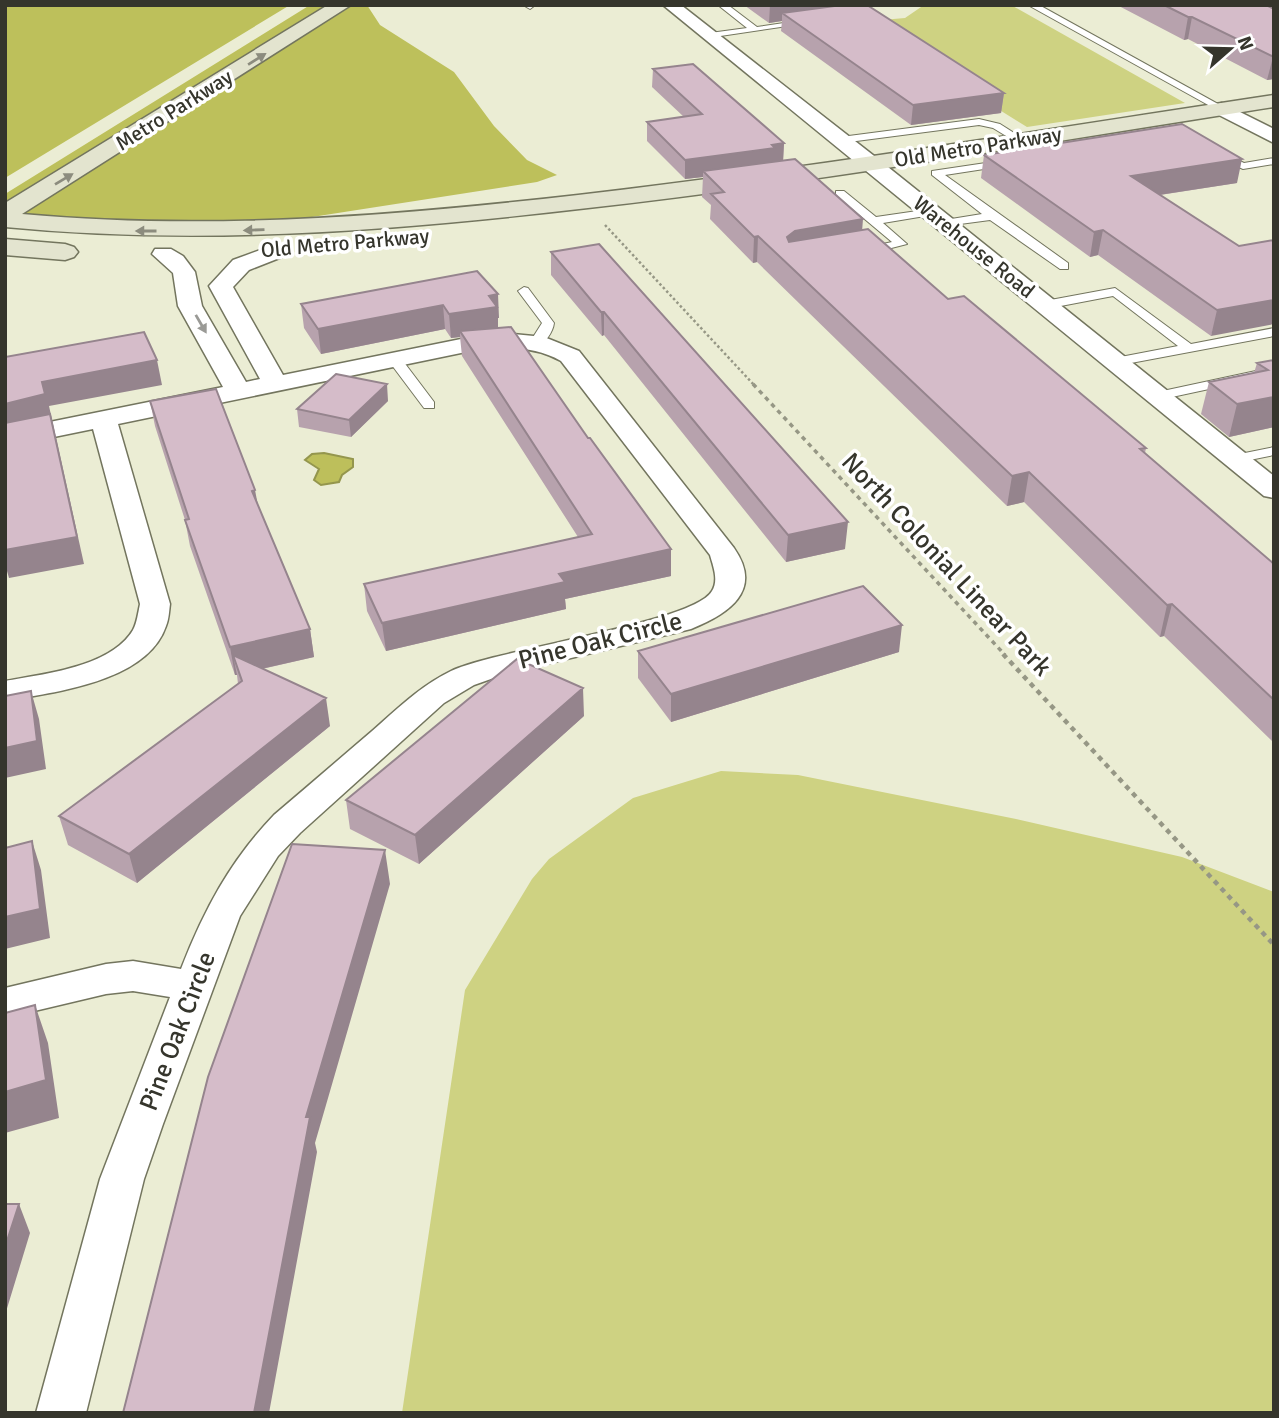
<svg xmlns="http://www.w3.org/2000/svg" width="1279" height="1418" font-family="Signika,sans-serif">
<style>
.green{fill:#ced282}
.forest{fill:#bdc05b}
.water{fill:#bdbf5b;stroke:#94964d;stroke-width:2}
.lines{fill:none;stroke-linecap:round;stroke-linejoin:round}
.lane-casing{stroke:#73755e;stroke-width:2}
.street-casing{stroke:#73755e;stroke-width:3}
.secondary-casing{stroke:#73755e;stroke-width:3}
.path-far2{stroke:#969785;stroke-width:2.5;stroke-dasharray:2.5 2.5;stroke-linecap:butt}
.path-far1{stroke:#969785;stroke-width:3.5;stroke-dasharray:4.5 4.5;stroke-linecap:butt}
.path{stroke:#969785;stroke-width:4.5;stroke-dasharray:5 5;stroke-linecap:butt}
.lane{fill:#fff;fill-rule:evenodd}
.street{fill:#fff;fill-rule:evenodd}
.secondary{fill:#e3e4cf;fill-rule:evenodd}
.wall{fill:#b7a2ad}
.shaded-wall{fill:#95848d}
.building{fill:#d5bcc9;stroke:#95848d;stroke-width:2}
.oneway{fill:#8c8c7e}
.oneway2{fill:#9a9a96}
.labels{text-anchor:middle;stroke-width:7;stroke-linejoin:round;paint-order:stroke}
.far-street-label{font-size:21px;fill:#35352c;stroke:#fff}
.street-label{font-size:26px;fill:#35352c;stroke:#fff}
</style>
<rect width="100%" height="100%" fill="#ebedd4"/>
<!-- green -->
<path class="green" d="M924 5H1011L1185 103 1027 127 859 22 905 18Z
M721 771 798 775 1016 819 1182 857 1274 892V1413H402L465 990 532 879 549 859 633 798Z"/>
<!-- forest -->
<path class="forest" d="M5 5H290L5 178Z
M310 5H332L5 206V194Z
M353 5H367L380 25 454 72 494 126 527 160 557 175 537 182 254 226 16 216Z"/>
<!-- water -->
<path class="water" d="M324 453 353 459V467L342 475 339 482 321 485 314 480 319 469 305 460 312 454Z"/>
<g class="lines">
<defs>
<path id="lane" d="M523 5H534V6L530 9Z
M718 5H728L757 27 804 20 808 23 707 38V34L710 33 747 28Z
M1028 5H1039L1227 109 1219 111Z
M979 119 1000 124 1025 140 1016 142 993 128 979 125 841 143 836 140 841 137Z
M1221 152 1244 163 1274 158V164L1243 169 1217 157V153Z
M1006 160 1010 161V165L945 175 1068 263V269H1060L990 220 945 226 939 223 945 220 982 214 932 175V171Z
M836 191H844L876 217 931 209 937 212 931 215 883 223 907 244 864 255 860 253V249L892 242 836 195Z
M524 287 528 288 554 323C553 332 545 344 536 346L530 342 542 323 518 291Z
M1115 288 1191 344 1274 328V336L1115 366 1110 365V359L1178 346 1113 296 1045 309 1039 305 1045 301Z
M395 356 400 357 434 402V408H424L388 360Z
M1274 367V375L1158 400 1151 396 1158 392Z
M1274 447V455L1235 463 1228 459 1230 456Z"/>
<path id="street" d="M663 5H681L878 159 1274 476V498L1264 496Z
M1222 103 1274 129V143L1215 113 1213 109 1215 105Z
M274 245 282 247 285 252 282 257 249 270 233 287 283 375 461 339 503 333 544 337 579 351 734 548C764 591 728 614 691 629L505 674 474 685 444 703 300 833 278 856 240 916 163 1124 144 1179 86 1413H36L100 1179 170 997 133 991 106 994 5 1018V988L106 964 133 961 181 969C204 910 230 861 274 815 306 788 338 760 371 732 396 710 420 686 451 671 497 649 694 623 712 591 719 580 713 566 710 555L561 361C529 343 497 348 461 353L118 424 170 604C169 611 169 619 166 626 147 682 55 692 5 701V681C44 674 111 667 133 630 137 623 138 613 140 604L93 429 5 447V431L223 387 178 306 173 273 152 254 155 249H171L183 256 195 272 202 306 246 382 260 379 209 286 233 260Z"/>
<path id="secondary" d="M328 5H351L22 214C208 231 393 216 578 195 811 168 1042 130 1274 95V107C1045 143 817 182 588 208 392 231 202 246 5 227V203Z
M5 239 65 244 74 247 78 252 74 257 65 260 5 255Z"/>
</defs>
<!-- lane casing -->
<use href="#lane" class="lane-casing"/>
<!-- street casing -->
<use href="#street" class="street-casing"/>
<!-- secondary casing -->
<use href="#secondary" class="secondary-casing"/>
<!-- path-far2 -->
<path class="path-far2" d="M605 225 755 386"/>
<!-- path-far1 -->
<path class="path-far1" d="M753 384 1005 655"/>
<!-- path -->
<path class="path" d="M1003 654 1274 945"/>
<!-- lane -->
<use href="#lane" class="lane"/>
<!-- street -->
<use href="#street" class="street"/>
<!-- secondary -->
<use href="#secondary" class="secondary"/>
</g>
<!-- wall -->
<path class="wall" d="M744 5H867L1004 93 1001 113 911 125 781 31 782 21 769 23Z
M1117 5H1274V79L1267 80 1188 39 1184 40Z
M653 69 784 143 783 161 862 230 948 299 1146 448 1145 453 1274 564V743L1164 636 1160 637 1024 502 1007 506 757 262 753 263 710 219 711 205 702 197 703 177 685 179 647 141V122L684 117 652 87Z
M984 155 1237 183 1160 195 1239 246 1211 336 1098 255 1090 257 981 178Z
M551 252 845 549 786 562 604 335 602 336 551 275Z
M477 271 499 318H498V328L588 438 671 549V576L565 599 566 609 386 651 367 611 364 584 578 537 462 356 460 337 451 338 445 329 321 354 304 328 301 304Z
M1274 360V427L1229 437 1201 414 1209 382 1254 373 1257 363Z
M150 401 258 505 310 629 314 657 262 669 330 726 137 883 68 845 59 816 238 684 237 675H235L190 546 185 520 155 426Z
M388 401 351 437 299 427 297 409Z
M638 651 899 652 671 722 638 678Z
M584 716 419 864 350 829 346 800Z"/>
<!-- shaded-wall -->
<path class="shaded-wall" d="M770 5H848L782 13V21L769 23Z
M1188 17H1192L1188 39 1184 40Z
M1273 57H1274V79L1267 80Z
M1004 93 1001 113 911 125 913 105Z
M784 143 783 162 703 171V177L685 179V160Z
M1242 159 1237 183 1126 200 1131 176Z
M863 219 861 245 794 257 785 263 787 237 795 231Z
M1103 230 1098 255 1090 257 1094 232Z
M758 236 757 262 753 263 754 237Z
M498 294 499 318H498V331H460V337L451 338 449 314 489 296Z
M1274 300V324L1211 336 1217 310Z
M443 305 445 329 321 354 318 329Z
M601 312H604V335L602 336Z
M157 360 162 385 49 406 84 564 9 578 5 564V404L42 382Z
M387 384 388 401 351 437 349 420Z
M1274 397V427L1229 437 1237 404Z
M1029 472 1024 502 1007 506 1012 476Z
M255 490 260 516 252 491Z
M848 522 845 549 786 562 788 535Z
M671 549V576L565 599 566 609 386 651 382 623 559 574Z
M1172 604 1164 636 1160 637 1167 605Z
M902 625 899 652 671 722V694Z
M310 629 314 657 239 674 233 655 237 675H235L230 647Z
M583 688 584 716 419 864 415 835Z
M31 691 39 719 46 769 5 778V748Z
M326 698 330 726 137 883 129 854Z
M32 841 41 870 50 938 5 949V917Z
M385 850 390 884 315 1143 317 1152 269 1413H254L306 1117Z
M35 1005 48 1043 59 1118 5 1133V1092Z
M19 1204 30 1233 5 1315V1247Z"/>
<!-- building -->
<path class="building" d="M842 5H867L1004 93 913 105 782 13Z
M1164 5H1266L1274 9V57L1192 17H1188Z
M693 64 784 143 772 145 775 148 685 160 647 122 702 114 653 69Z
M1182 124 1242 159 1131 176 1239 246 1274 240V300L1217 310 1103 230 1094 232 984 155Z
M795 159 863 219 795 231 787 237 789 242 868 229 948 299 964 296 1146 448 1140 449 1274 564V700L1172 604 1167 605 1029 472 1012 476 758 236 754 237 711 194 724 192 703 171Z
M599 244 848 522 788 535 604 312H601L551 252Z
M477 271 498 294 489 296 497 307 449 314 443 305 318 329 301 304Z
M511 327 588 438H590L671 549 559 574 565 582 382 623 364 584 592 534 460 331Z
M144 332 157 360 42 382 45 394 5 404V357Z
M1274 360V397L1237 404 1209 382 1268 370 1257 363Z
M336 374 387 384 349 420 297 409Z
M216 389 255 490 252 491 310 629 230 647 185 520 189 519 150 401Z
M50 414 77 537 5 550V423Z
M863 586 902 625 671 694 638 651Z
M233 655 326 698 129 854 59 816 242 681Z
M517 659 583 688 415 835 346 800Z
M31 691 37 741 5 748V696Z
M32 841 40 909 5 917V848Z
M292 844 385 850 306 1117H310L254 1413H123L208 1077Z
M35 1005 46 1080 5 1092V1013Z
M5 1204H19L5 1247Z"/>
<!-- one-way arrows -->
<defs><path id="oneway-solid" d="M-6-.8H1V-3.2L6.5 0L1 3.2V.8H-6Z" transform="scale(1.75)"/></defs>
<g class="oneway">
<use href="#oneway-solid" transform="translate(257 59) rotate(-32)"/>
<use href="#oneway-solid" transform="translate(64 179) rotate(-31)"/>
<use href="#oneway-solid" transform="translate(254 230) rotate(178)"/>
<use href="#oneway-solid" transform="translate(146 231) rotate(-180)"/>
</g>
<use class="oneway2" href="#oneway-solid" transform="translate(201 324) rotate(60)"/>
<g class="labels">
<!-- far-street labels -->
<g class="far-street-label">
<text transform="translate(174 110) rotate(-32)" y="7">Metro Parkway</text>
<text transform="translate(978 147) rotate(-9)" y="7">Old Metro Parkway</text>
<text transform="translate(345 243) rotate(-5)" y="7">Old Metro Parkway</text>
<text transform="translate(974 247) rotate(39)" y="7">Warehouse Road</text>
</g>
<!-- street labels -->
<g class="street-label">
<text transform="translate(947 564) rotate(47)" y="9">North Colonial Linear Park</text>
<text transform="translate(600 640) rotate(-14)" y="9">Pine Oak Circle</text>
<text transform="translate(177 1031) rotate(-69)" y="9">Pine Oak Circle</text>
</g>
</g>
<!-- border -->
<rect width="1279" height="1418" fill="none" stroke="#35352c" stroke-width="14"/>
<!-- north arrow -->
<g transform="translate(1230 49) rotate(70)" stroke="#ffffff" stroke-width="5" paint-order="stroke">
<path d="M0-5L12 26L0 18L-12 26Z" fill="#35352c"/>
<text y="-10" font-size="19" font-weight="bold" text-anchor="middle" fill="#35352c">N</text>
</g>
</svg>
